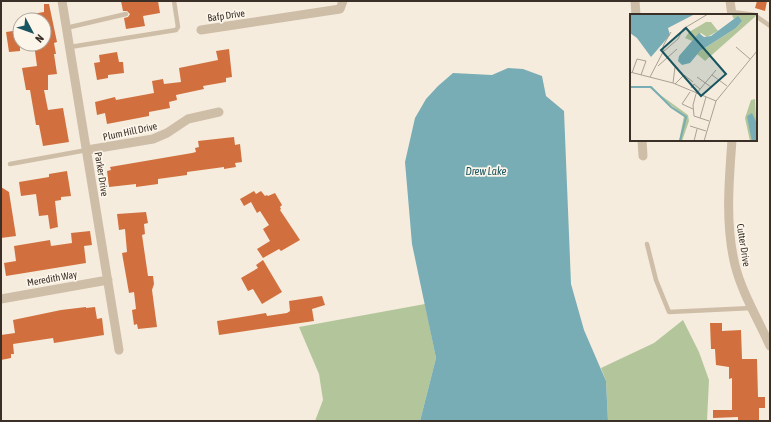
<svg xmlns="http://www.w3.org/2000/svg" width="771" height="422" font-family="'Asap Condensed',sans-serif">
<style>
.green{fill:#b3c69b}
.water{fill:#78adb5}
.building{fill:#d1703e}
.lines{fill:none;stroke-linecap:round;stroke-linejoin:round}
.lane{stroke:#cebda7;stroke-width:4.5}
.street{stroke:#cebda7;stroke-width:9}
.labels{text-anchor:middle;stroke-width:3.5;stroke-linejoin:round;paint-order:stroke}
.street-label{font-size:10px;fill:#3a3028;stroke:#fcf5ea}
.water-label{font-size:11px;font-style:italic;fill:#195560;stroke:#fcf5ea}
.inset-river{fill:none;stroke:#78adb5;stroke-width:2}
.inset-road{fill:none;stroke:#aaa195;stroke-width:1}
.view{fill:#195560;fill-opacity:0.15;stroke:#195560;stroke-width:2}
.inset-edge{fill:none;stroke:#3a3028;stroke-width:2}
</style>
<rect width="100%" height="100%" fill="#f5ecdd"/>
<!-- green -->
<path class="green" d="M425 304 436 358 420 421H315L323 400 319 374 299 327Z
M683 320 699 352 709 380 707 421H608L606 381 601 368 654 343Z"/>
<!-- water -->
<path class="water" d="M508 68 523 69 542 76 546 96 564 111 571 284 584 330 606 381 608 421H420L436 358 412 244 405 162 415 118 426 99 438 86 453 73 492 75Z"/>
<!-- building -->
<path class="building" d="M121 1H158L160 13 143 16 145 26 126 29 124 18 128 17 130 14 127 11H123Z
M757 1H767L765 11 755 8Z
M44 4H49L57 42 54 43 56 54H54L57 74 48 75V90H44L48 110 63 108 69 142 43 146 39 125H36L30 90H26L22 68 37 66 34 44H44V20H26V15L44 12Z
M20 30V51L9 52 6 32Z
M229 49 232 77 226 78V82L203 86 204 89 176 95 177 100 169 102 170 108 149 112V116L107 124 105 113 97 115 95 102 115 97 116 100 154 93 152 81 163 79 164 84 181 82 179 68 218 60 216 51Z
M117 52 119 62H123L124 73 108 75V78L97 80 94 63 100 62 99 55Z
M234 137 235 145 240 144 242 162 235 163 236 167 224 169V167L187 172V175L158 179V184L136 187V184L109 187 107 171 111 170 110 167 192 153 196 152 195 148 199 147 198 141Z
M67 171 71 196 61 197V200L55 201 58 227 50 229 48 215 39 216 36 194 21 196 19 182 49 177V174Z
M1 187 9 192 16 236 1 238Z
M254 191 256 194 261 191 265 196 267 195 268 196 275 193 282 205 280 207 281 209 280 210 300 240 281 251 279 249 263 258 257 249 270 241 263 229 269 225 260 211 257 213 251 202 244 206 240 199Z
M146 212 148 223 144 224 145 234 142 235 148 276H153L154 284 152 290 157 327 138 329 137 324 134 325 132 310 136 309 134 292 129 293 122 253 127 252 125 229 119 230 117 214Z
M90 231 92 245 84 246 86 263 6 276 4 263 16 261 14 246 50 240 51 246 72 243 71 233Z
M263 260 282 292 262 304 253 289 248 291 241 278 258 268 256 265Z
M322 296 325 305 312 309 314 321 219 335 217 321 266 313 267 316 287 313 290 311 289 301Z
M86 307V308L95 307 97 319 102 318 104 335 54 343 53 338 13 344 14 354H11V358L1 360V335L15 333 13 320 61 310Z
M710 323H722V331L741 330 742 359H757L758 397H765V408H759V421H738V417L713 418V410H732V378L729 379V367L716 365 715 349H711Z"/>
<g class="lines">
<!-- lane -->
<path class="lane" d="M732 12 755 15
M756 16 770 26
M66 28 126 14
M70 47 176 30 178 27 174 1
M10 164 87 150
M647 244 656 280 669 312 752 308"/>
<!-- street -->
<path class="street" d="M62 1 119 350
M635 1 636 15
M730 1 732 15
M201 30 340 9 343 1
M642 140 643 156
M732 140C729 181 725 224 735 265 742 293 758 319 770 346
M87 150 153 139 167 133 188 119 219 112
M1 299 108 280"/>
</g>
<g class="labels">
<!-- street labels -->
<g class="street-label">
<text transform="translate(226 15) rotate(-8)" y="4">Bafp Drive</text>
<text transform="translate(130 131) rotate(-12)" y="4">Plum Hill Drive</text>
<text transform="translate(102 174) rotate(81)" y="4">Parker Drive</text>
<text transform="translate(744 245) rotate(81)" y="4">Cutter Drive</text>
<text transform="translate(52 278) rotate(-10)" y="4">Meredith Way</text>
</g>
<!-- water labels -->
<g class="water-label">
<text x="486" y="175">Drew Lake</text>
</g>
</g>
<!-- overview -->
<g transform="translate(630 14)">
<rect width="127" height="127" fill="#f5ecdd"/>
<path d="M102 0 127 1 75 47 67 40 70 37 106 14 111 8 103 4ZM76 8H81L88 17 77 23 71 19 62 27 55 24 59 18ZM0 72H18L58 101 59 107 52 127H49L54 102 20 74ZM125 85 127 126 120 127 115 104 121 86Z" fill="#b3c69b"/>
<path d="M0 0H65L38 14 40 21 21 43 7 24 0 19ZM108 2 112 7 106 14 70 37 60 49 52 51 48 47 49 42 69 19 74 23 81 22ZM122 99 127 110V127H122L120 118 117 102Z" fill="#78adb5"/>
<path class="inset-river" d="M0 73H21L41 93 56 103 50 127"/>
<path class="inset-road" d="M106 33 120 45M34 37 33 32 41 18M28 52 47 35M0 58 43 69 86 87M2 59 7 45 16 47 11 61M82 61 97 72M20 63 33 38 48 25 53 15 78 0M67 63 81 73M43 69 45 53M45 70 54 61 63 68M61 74 64 70 70 75M60 78 52 90 63 95M70 104 76 83M79 107 64 102 63 91 66 80 86 56M60 112 76 117M64 127 67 115M74 127 86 87 127 37"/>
<path class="view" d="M56 14 96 60 71 82 31 36Z"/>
<rect width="127" height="127" class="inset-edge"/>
</g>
<!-- border -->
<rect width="771" height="422" fill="none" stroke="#3a3028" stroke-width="4"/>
<!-- north arrow -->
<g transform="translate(32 32) rotate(131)"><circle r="19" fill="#fcf5ea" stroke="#aea69c"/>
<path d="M0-3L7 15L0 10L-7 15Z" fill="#195560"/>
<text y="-6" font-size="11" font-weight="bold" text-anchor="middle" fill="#3a3028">N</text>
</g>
</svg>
